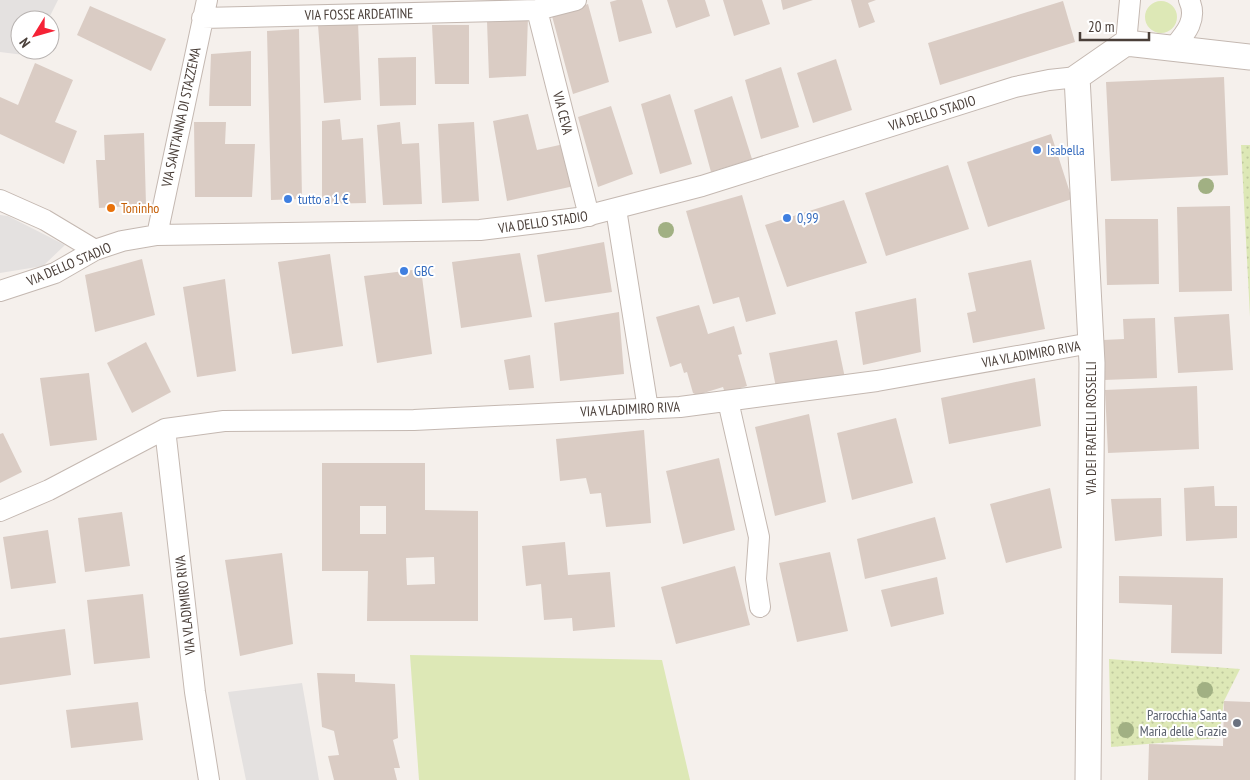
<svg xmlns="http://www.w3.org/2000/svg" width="1250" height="780" font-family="'PT Sans Narrow',sans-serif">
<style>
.grass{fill:#dde8b6}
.park{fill:url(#park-dots)}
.parking{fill:#e4e1e0}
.building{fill:#daccc4;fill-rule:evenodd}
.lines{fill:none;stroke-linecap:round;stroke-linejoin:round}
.minor-casing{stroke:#c4b8b1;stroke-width:22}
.tertiary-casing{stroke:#c4b8b1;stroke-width:27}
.minor{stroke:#fff;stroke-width:20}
.tertiary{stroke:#fff;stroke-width:25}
.tree{fill:#a1b083}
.shop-dot{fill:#3f7fe0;stroke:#fff;stroke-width:2}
.food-dot{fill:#e8710a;stroke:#fff;stroke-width:2}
.worship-dot{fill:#6b7280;stroke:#fff;stroke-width:2}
.labels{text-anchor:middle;stroke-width:4;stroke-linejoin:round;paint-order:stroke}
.street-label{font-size:14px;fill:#4a3f39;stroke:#fff}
.shop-label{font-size:14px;fill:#366cbe;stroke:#fff;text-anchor:start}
.food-label{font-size:14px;fill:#c56008;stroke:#fff;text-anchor:start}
.worship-label{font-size:14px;fill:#5b616d;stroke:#fff;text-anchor:end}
</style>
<defs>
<pattern id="park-dots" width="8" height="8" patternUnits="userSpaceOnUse" patternTransform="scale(1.25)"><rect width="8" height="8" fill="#dde8b6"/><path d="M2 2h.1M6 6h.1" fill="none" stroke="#bfc89d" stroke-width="1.8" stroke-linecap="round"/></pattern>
</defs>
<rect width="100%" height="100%" fill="#f5f0ec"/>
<!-- grass -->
<path class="grass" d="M1145 17a16 16 0 1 1 32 0a16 16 0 1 1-32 0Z
M410 655 662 660 690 780H419Z"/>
<!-- park -->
<path class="park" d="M1241 145H1250V317Z
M1109 659 1240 669 1224 701 1219 738 1111 747Z"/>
<!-- parking -->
<path class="parking" d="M0 0H58L48 20H20V50H34L32 56 0 52Z
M0 215 8 216 65 245 43 266 0 273Z
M302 683 319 780H246L228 692Z"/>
<!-- building -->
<path class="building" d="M617 0H642L652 33 619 42 610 2Z
M667 0H705L710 16 676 28Z
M723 0H762L770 24 734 36Z
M781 0H813L783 10Z
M851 0H876L868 3 875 22 859 28Z
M1063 1 1075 42 940 85 928 43Z
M588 4 609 82 573 94 552 16Z
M90 6 166 39 151 71 77 35Z
M528 17 526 76 489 78 487 21Z
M358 22 361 100 324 103 318 25Z
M432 25H469V84H435Z
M299 29 302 199 271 200 267 31Z
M251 51V106H209L211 54Z
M416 57V105L380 106 378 58Z
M836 59 852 110 813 123 797 73Z
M35 63 73 80 55 122 77 131 64 164 0 134V97L18 105Z
M781 67 799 127 761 139 745 80Z
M1224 77 1228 175 1111 181 1106 82Z
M670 94 692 164 660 174 641 104Z
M732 96 752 159 711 172 694 110Z
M611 106 633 174 598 187 578 117Z
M528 114 537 150 564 144 574 186 507 201 493 121Z
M340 119 342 140 363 138 366 203 322 204V121Z
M194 122H226L225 144H255L252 197H195Z
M400 122 402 144 419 143 422 204 383 205 377 125Z
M474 122 479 201 442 203 438 124Z
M144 133 146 205 99 208 96 160H105L104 135Z
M1051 134 1072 199 988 227 967 162Z
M948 165 969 229 886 256 865 193Z
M742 195 776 314 746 322 739 297 713 304 686 211Z
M844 200 867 263 787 287 765 225Z
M1230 206 1232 291 1179 292 1177 207Z
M1105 219H1158L1159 284 1107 285Z
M604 242 612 292 545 302 537 255Z
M520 253 532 317 461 328 452 262Z
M330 254 343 346 292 354 278 262Z
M142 259 155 315 95 332 85 275Z
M1031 260 1045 329 973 343 967 313 976 311 968 273Z
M421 269 432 354 377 363 364 276Z
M225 279 236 371 197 377 183 287Z
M916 298 921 352 863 365 855 312Z
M699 305 708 334 734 326 742 354 738 355 747 386 725 393 723 387 697 395 693 393 687 372 684 373 681 363 670 367 656 317Z
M619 312 624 374 560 381 554 323Z
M1229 314 1233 370 1178 373 1174 317Z
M1155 318 1157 378 1104 380 1103 340 1124 339 1123 319Z
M837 340 845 378 777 392 769 353Z
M146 342 171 392 132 413 107 363Z
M530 355 534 388 509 390 504 360Z
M89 373 97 440 50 446 40 378Z
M1035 378 1041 426 949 444 941 398Z
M1197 386 1199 449 1108 453 1105 390Z
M809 414 826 502 775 516 755 427Z
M896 418 913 483 852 500 837 433Z
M644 430 651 523 606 527 601 493 590 494 586 478 560 481 556 439Z
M3 433 22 472 0 483V434Z
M719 458 735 530 683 544 666 471Z
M322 463H425V510L478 511V621H367L368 571H322ZM360 506H386V534H360ZM434 557 435 584 407 585 406 558Z
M1214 486 1215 506H1237V538L1186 541 1184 488Z
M1050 488 1062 548 1006 563 990 504Z
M1161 498 1162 536 1115 541 1111 499Z
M122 512 130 566 85 572 78 518Z
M935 517 946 559 865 579 857 539Z
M48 530 56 583 11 589 3 537Z
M565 542 568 575 610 572 615 627 573 631 572 618 544 620 541 584 526 586 522 546Z
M830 552 848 631 797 642 779 563Z
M282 553 293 644 240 656 225 560Z
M735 566 750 625 676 644 661 587Z
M1119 576 1223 578 1222 654 1171 653 1172 605 1119 603Z
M937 577 944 614 891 627 881 590Z
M143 594 150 658 94 664 87 600Z
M65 629 71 675 0 685V638Z
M317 673 355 674V682L395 684 398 738 393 740 400 768H394L397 780H334L328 756 339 755 334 731 322 727Z
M1224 701 1250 702V780H1148L1149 744 1223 746Z
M138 702 143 740 71 748 66 710Z"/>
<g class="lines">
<defs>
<path id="minor" d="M537 10 589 216
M202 18 537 10 576 0
M1126 43 1130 0
M1174 47C1186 33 1198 19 1189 0
M0 200 45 220 95 250
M616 209 648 409
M157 235 207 0
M0 291 55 273 95 250 122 241 157 235 480 230 578 218 702 186 1015 87 1049 80 1077 77
M728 401 759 537 756 579 760 607
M165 429 195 692 209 780
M0 511 49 490 165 429 224 421 414 420 680 407 877 381 1091 343"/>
<path id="tertiary" d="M1088 780 1092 363 1077 77 1126 43 1250 57"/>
</defs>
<!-- minor casing -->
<use href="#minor" class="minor-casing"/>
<!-- tertiary casing -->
<use href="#tertiary" class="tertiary-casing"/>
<!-- minor -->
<use href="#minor" class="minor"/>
<!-- tertiary -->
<use href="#tertiary" class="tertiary"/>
</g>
<!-- trees -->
<g class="tree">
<circle cx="1206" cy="186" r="8"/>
<circle cx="666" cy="230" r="8"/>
<circle cx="1205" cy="690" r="8"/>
<circle cx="1126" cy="730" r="8"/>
</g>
<!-- markers -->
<g class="shop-dot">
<circle cx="1037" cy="150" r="5"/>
<circle cx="288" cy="199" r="5"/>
<circle cx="787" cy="218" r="5"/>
<circle cx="404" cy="271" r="5"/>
</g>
<circle class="food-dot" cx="111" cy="208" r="5"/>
<circle class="worship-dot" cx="1237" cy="723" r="5"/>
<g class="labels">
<!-- street labels -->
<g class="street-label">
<text transform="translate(359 14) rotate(-1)" y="5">VIA FOSSE ARDEATINE</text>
<text transform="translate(563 113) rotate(76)" y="5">VIA CEVA</text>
<text transform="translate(932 113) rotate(-17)" y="5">VIA DELLO STADIO</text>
<text transform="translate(181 117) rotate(-78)" y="5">VIA SANT'ANNA DI STAZZEMA</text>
<text transform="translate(543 222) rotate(-8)" y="5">VIA DELLO STADIO</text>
<text transform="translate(69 264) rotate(-23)" y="5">VIA DELLO STADIO</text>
<text transform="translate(1031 354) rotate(-10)" y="5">VIA VLADIMIRO RIVA</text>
<text transform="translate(630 409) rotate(-3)" y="5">VIA VLADIMIRO RIVA</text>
<text transform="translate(1091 428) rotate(-90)" y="5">VIA DEI FRATELLI ROSSELLI</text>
<text transform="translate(185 605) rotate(-96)" y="5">VIA VLADIMIRO RIVA</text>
</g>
<!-- shop labels -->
<g class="shop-label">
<text x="1047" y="155">Isabella</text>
<text x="298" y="204">tutto a 1 €</text>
<text x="797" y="223">0,99</text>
<text x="414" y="276">GBC</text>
</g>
<!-- food labels -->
<g class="food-label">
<text x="121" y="213">Toninho</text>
</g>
<!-- worship labels -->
<g class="worship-label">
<text x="1227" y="720">Parrocchia Santa<tspan x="1227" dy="16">Maria delle Grazie</tspan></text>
</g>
</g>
<!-- north arrow -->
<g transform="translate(35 35) rotate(233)"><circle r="24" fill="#ffffff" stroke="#b7b2b0"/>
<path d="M0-4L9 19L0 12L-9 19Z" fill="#f52336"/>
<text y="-8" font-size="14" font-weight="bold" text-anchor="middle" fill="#4a3f39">N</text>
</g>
<!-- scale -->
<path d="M1080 32v8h69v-8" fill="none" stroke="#4a3f39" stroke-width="2.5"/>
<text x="1088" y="32" font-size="15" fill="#4a3f39" stroke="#ffffff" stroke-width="4" paint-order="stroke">20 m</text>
</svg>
